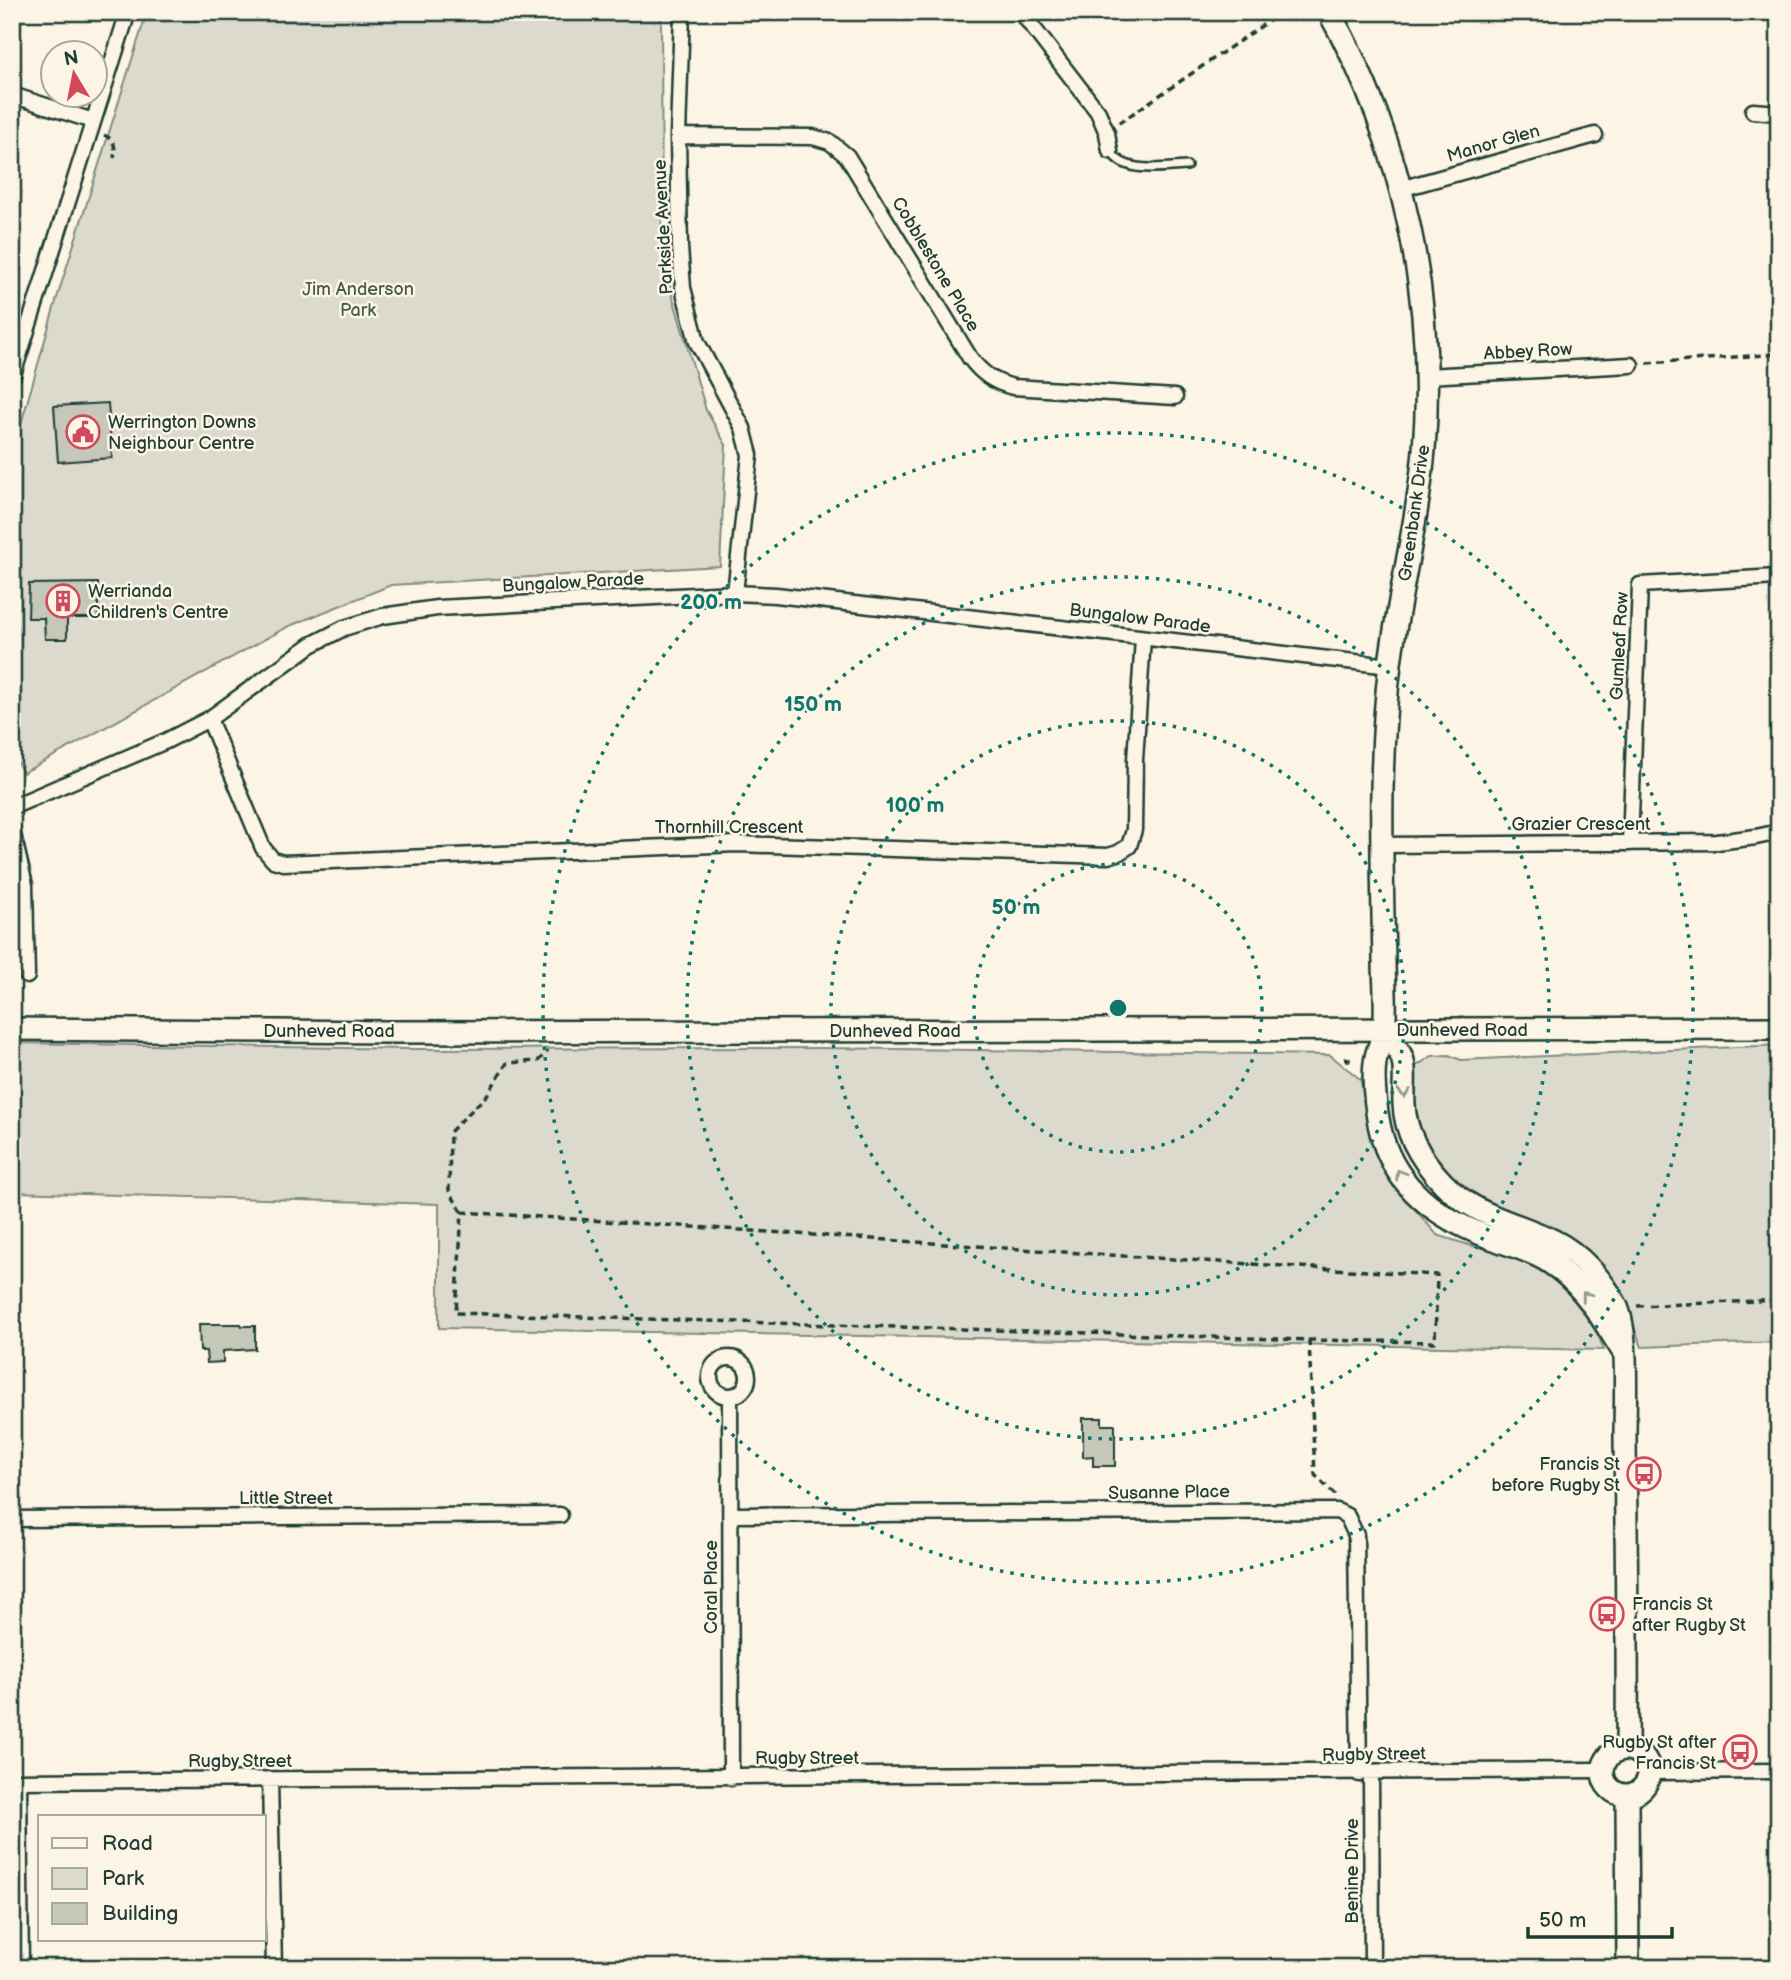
<svg xmlns="http://www.w3.org/2000/svg" width="1791" height="1980" font-family="'Balsamiq Sans',sans-serif">
<style>
.green{fill:#dcdacc;stroke:#7e8c80;stroke-width:2}
.building{fill:#c5c7b9;stroke:#1f3d34;stroke-width:2}
.lines{fill:none;stroke-linecap:round;stroke-linejoin:round}
.lane-casing{stroke:#1f3d34;stroke-width:12}
.street-casing{stroke:#1f3d34;stroke-width:19}
.secondary-casing{stroke:#1f3d34;stroke-width:26}
.path{stroke:#1f3d34;stroke-width:3.5;stroke-dasharray:7 5;stroke-linecap:butt}
.lane{stroke:#fcf5e5;stroke-width:7}
.street{stroke:#fcf5e5;stroke-width:14}
.secondary{stroke:#fcf5e5;stroke-width:21}
.oneway{stroke:#8e998c}
.ring{fill:none;stroke:#0f766e;stroke-width:3.5;stroke-dasharray:3.5 7}
.labels{text-anchor:middle;stroke-width:5;stroke-linejoin:round;paint-order:stroke}
.street-label{font-size:18px;fill:#1f3d34;stroke:#fcf5e5}
.park-label{font-size:18px;fill:#455c52;stroke:#fcf5e5}
.poi-label{font-size:18px;fill:#1f3d34;stroke:#fcf5e5;text-anchor:start}
.centre{fill:#0f766e;stroke:#fcf5e5;stroke-width:3.5}
.ring-label{font-size:21px;text-anchor:middle;font-weight:bold;fill:#0f766e;stroke:#fcf5e5;stroke-width:5;stroke-linejoin:round;paint-order:stroke}
</style>
<rect width="100%" height="100%" fill="#fcf5e5"/>
<filter id="ink" filterUnits="userSpaceOnUse"><feTurbulence type="fractalNoise" baseFrequency=".0143" numOctaves="2"/><feDisplacementMap in="SourceGraphic" scale="14" xChannelSelector="R" yChannelSelector="G"/><feConvolveMatrix kernelMatrix="1 2 1 2 8 2 1 2 1" color-interpolation-filters="sRGB"/></filter>
<g filter="url(#ink)">
<!-- green -->
<path class="green" d="M147 12H661L662 260 706 410 726 445 720 566 391 585 287 627 23 773 12 753V456L56 301Z
M12 1043 411 1049 821 1048 1330 1055 1360 1079 1388 1178 1437 1235 1472 1246 1504 1252 1543 1269 1575 1292 1592 1320 1604 1350 439 1328V1204L12 1192Z
M1779 1045V1342L1642 1347 1620 1292 1461 1188 1425 1145 1414 1121 1410 1083 1415 1067 1432 1056 1449 1055 1461 1060Z"/>
<!-- building -->
<path class="building" d="M108 403 112 458 58 462 54 406Z
M98 583V618H67V639H45L44 618H28L29 584Z
M199 1324H241L242 1326H255V1349L223 1351V1362L207 1363 206 1351H200Z
M1083 1418H1102V1425H1115V1466H1093V1456L1083 1457Z"/>
<g class="lines">
<defs>
<path id="lane" d="M1111 151C1123 175 1165 167 1187 166"/>
<path id="street" d="M682 12 678 136 680 247 683 288 697 342 743 428 750 455 735 593
M1021 12 1098 112 1107 133 1110 151
M12 95 93 121
M1753 111 1779 113
M678 136 813 137 830 142 847 156 970 358C982 374 994 382 1013 387L1175 397
M1400 189 1595 135
M1426 376 1631 365
M12 378 128 12
M209 719 263 848 273 860 283 863 737 844 1108 856 1118 853 1129 846 1134 830 1135 760 1143 638
M12 807 166 741 209 719 311 645 344 628 383 616 437 608 735 593 776 595 1390 666
M12 830 25 885 27 976
M1630 843 1640 585 1777 577
M1382 845 1717 842 1756 837 1779 832
M710 1377a19 19 0 1 1 38 0a19 19 0 1 1-38 0Z
M730 1396 731 1778
M731 1515 1337 1511 1347 1516 1356 1535 1359 1774
M12 1519 560 1515
M1649 1772 1779 1771
M1371 1774 1372 1968
M270 1780 274 1968
M12 1781 1603 1770
M19 1781 21 1968"/>
<path id="secondary" d="M1329 12C1403 143 1436 300 1424 450 1418 522 1399 592 1390 664 1378 762 1382 863 1384 961 1384 983 1387 1007 1384 1029 1383 1038 1378 1048 1376 1057 1371 1080 1377 1124 1385 1146 1404 1196 1446 1222 1494 1239 1512 1246 1532 1251 1549 1262 1584 1284 1602 1319 1624 1353
M12 1029 388 1032 1779 1028
M1384 1030C1390 1039 1401 1051 1403 1061 1406 1074 1403 1091 1404 1104 1405 1134 1423 1162 1443 1183 1474 1216 1515 1222 1554 1241 1580 1254 1603 1280 1616 1305 1629 1329 1625 1407 1625 1436 1626 1541 1628 1645 1627 1749
M1603 1772a23 23 0 1 1 46 0a23 23 0 1 1-46 0Z
M1627 1795 1628 1968"/>
</defs>
<!-- lane casing -->
<use href="#lane" class="lane-casing"/>
<!-- street casing -->
<use href="#street" class="street-casing"/>
<!-- secondary casing -->
<use href="#secondary" class="secondary-casing"/>
<!-- path -->
<path class="path" d="M1119 123 1282 12
M104 135C115 140 116 147 114 158
M1647 363 1779 354
M1346 1057 1347 1060H1354
M462 1212C787 1232 1112 1257 1437 1275L1435 1342 1309 1340 456 1313Z
M462 1212 449 1191 450 1132 487 1095 507 1063 538 1061 548 1051
M1637 1306 1779 1300
M1309 1340 1315 1475 1335 1495"/>
<!-- lane -->
<use href="#lane" class="lane"/>
<!-- street -->
<use href="#street" class="street"/>
<!-- secondary -->
<use href="#secondary" class="secondary"/>
</g>
<!-- one-way arrows -->
<defs><path id="oneway-chevron" d="M-2-3.5L2.5 0L-2 3.5" fill="none" stroke-width="1.6" stroke-linecap="round" stroke-linejoin="round" transform="scale(1.75)"/></defs>
<g class="oneway">
<use href="#oneway-chevron" transform="translate(1404 1093) rotate(90)"/>
<use href="#oneway-chevron" transform="translate(1400 1174) rotate(-122)"/>
<use href="#oneway-chevron" transform="translate(1586 1296) rotate(-128)"/>
</g>
</g>
<!-- distance rings -->
<g class="ring">
<circle cx="1118" cy="1008" r="144"/>
<circle cx="1118" cy="1008" r="287"/>
<circle cx="1118" cy="1008" r="431"/>
<circle cx="1118" cy="1008" r="575"/>
</g>
<!-- icons -->
<defs>
<symbol id="civic-ring" viewBox="-11 -11 22 22"><circle r="9.5" fill="#fcf5e5" stroke="#d1495b" stroke-width="1.5"/><path d="M-.6-6.5H3V-4.5H.6V-3L4-1V1h2V6H-6V1h2V-1L-.6-3ZM-1.2 2.5V6h2.4V2.5Z" fill="#d1495b"/></symbol>
<symbol id="building-ring" viewBox="-11 -11 22 22"><circle r="9.5" fill="#fcf5e5" stroke="#d1495b" stroke-width="1.5"/><path d="M-4-6H4V6H1V3H-1V6H-4ZM-2.5-4.3h1.7v1.8h-1.7ZM.8-4.3h1.7v1.8H.8ZM-2.5-1h1.7V.8h-1.7ZM.8-1h1.7V.8H.8Z" fill="#d1495b"/></symbol>
<symbol id="bus-ring" viewBox="-11 -11 22 22"><circle r="9.5" fill="#fcf5e5" stroke="#d1495b" stroke-width="1.5"/><path d="M-5-6H5V4H4V6H2V4H-2V6H-4V4H-5ZM-3.5-4V0h7V-4ZM-3.5 1.2v1.5H-2V1.2ZM2 1.2v1.5H3.5V1.2Z" fill="#d1495b"/></symbol>
</defs>
<g fill-rule="evenodd">
<use href="#civic-ring" x="64" y="413" width="38" height="38"/>
<use href="#building-ring" x="44" y="582" width="38" height="38"/>
<use href="#bus-ring" x="1625" y="1455" width="38" height="38"/>
<use href="#bus-ring" x="1588" y="1595" width="38" height="38"/>
<use href="#bus-ring" x="1721" y="1733" width="38" height="38"/>
</g>
<g class="labels">
<!-- street labels -->
<g class="street-label">
<text transform="translate(1493 143) rotate(-16)" y="6">Manor Glen</text>
<text transform="translate(663 227) rotate(-93)" y="6">Parkside Avenue</text>
<text transform="translate(936 264) rotate(59)" y="6">Cobblestone Place</text>
<text transform="translate(1528 351) rotate(-3)" y="6">Abbey Row</text>
<text transform="translate(1414 513) rotate(-82)" y="6">Greenbank Drive</text>
<text transform="translate(573 582) rotate(-3)" y="6">Bungalow Parade</text>
<text transform="translate(1140 618) rotate(7)" y="6">Bungalow Parade</text>
<text transform="translate(1619 646) rotate(-87)" y="6">Gumleaf Row</text>
<text x="1581" y="830">Grazier Crescent</text>
<text x="729" y="833">Thornhill Crescent</text>
<text x="1462" y="1036">Dunheved Road</text>
<text x="329" y="1037">Dunheved Road</text>
<text x="895" y="1037">Dunheved Road</text>
<text transform="translate(1169 1492) rotate(-1)" y="6">Susanne Place</text>
<text x="286" y="1504">Little Street</text>
<text transform="translate(711 1587) rotate(-90)" y="6">Coral Place</text>
<text transform="translate(1374 1754) rotate(-1)" y="6">Rugby Street</text>
<text x="807" y="1764">Rugby Street</text>
<text x="240" y="1767">Rugby Street</text>
<text transform="translate(1352 1871) rotate(-90)" y="6">Benine Drive</text>
</g>
<!-- park labels -->
<g class="park-label">
<text x="358" y="295">Jim Anderson<tspan x="358" dy="21">Park</tspan></text>
</g>
<!-- poi labels -->
<g class="poi-label">
<text x="108" y="428">Werrington Downs<tspan x="108" dy="21">Neighbour Centre</tspan></text>
<text x="88" y="597">Werrianda<tspan x="88" dy="21">Children's Centre</tspan></text>
<text x="1620" y="1470" text-anchor="end">Francis St<tspan x="1620" dy="21">before Rugby St</tspan></text>
<text x="1632" y="1610">Francis St<tspan x="1632" dy="21">after Rugby St</tspan></text>
<text x="1716" y="1748" text-anchor="end">Rugby St after<tspan x="1716" dy="21">Francis St</tspan></text>
</g>
</g>
<circle cx="1118" cy="1008" r="10" class="centre"/>
<g class="ring-label">
<text x="711" y="609">200 m</text>
<text x="813" y="711">150 m</text>
<text x="915" y="812">100 m</text>
<text x="1016" y="914">50 m</text>
</g>
<!-- margin -->
<rect width="1791" height="1980" fill="none" stroke="#fcf5e5" stroke-width="42"/>
<rect x="21" y="21" width="1749" height="1938" fill="none" stroke="#1f3d34" stroke-width="2.5" filter="url(#ink)"/>
<!-- legend -->
<rect x="38" y="1815" width="228" height="126" fill="#fcf5e5" stroke="#a4ab9e" stroke-width="2"/>
<rect x="52" y="1838" width="35" height="10" fill="#fcf5e5" stroke="#a4ab9e" stroke-width="2"/>
<text x="102" y="1850" font-size="21" fill="#1f3d34">Road</text>
<rect x="52" y="1868" width="35" height="21" fill="#dcdacc" stroke="#a4ab9e" stroke-width="2"/>
<text x="102" y="1885" font-size="21" fill="#1f3d34">Park</text>
<rect x="52" y="1903" width="35" height="21" fill="#c5c7b9" stroke="#a4ab9e" stroke-width="2"/>
<text x="102" y="1920" font-size="21" fill="#1f3d34">Building</text>
<!-- north arrow -->
<g transform="translate(74 74) rotate(350)"><circle r="33" fill="#fcf5e5" stroke="#a4ab9e" stroke-width="2"/>
<path d="M0-5L12 26L0 18L-12 26Z" fill="#d1495b"/>
<text y="-10" font-size="19" font-weight="bold" text-anchor="middle" fill="#1f3d34">N</text>
</g>
<!-- scale -->
<path d="M1528 1927v10h144v-10" fill="none" stroke="#1f3d34" stroke-width="3.5"/>
<text x="1539" y="1927" font-size="21" fill="#1f3d34" stroke="#fcf5e5" stroke-width="5" paint-order="stroke">50 m</text>
</svg>
